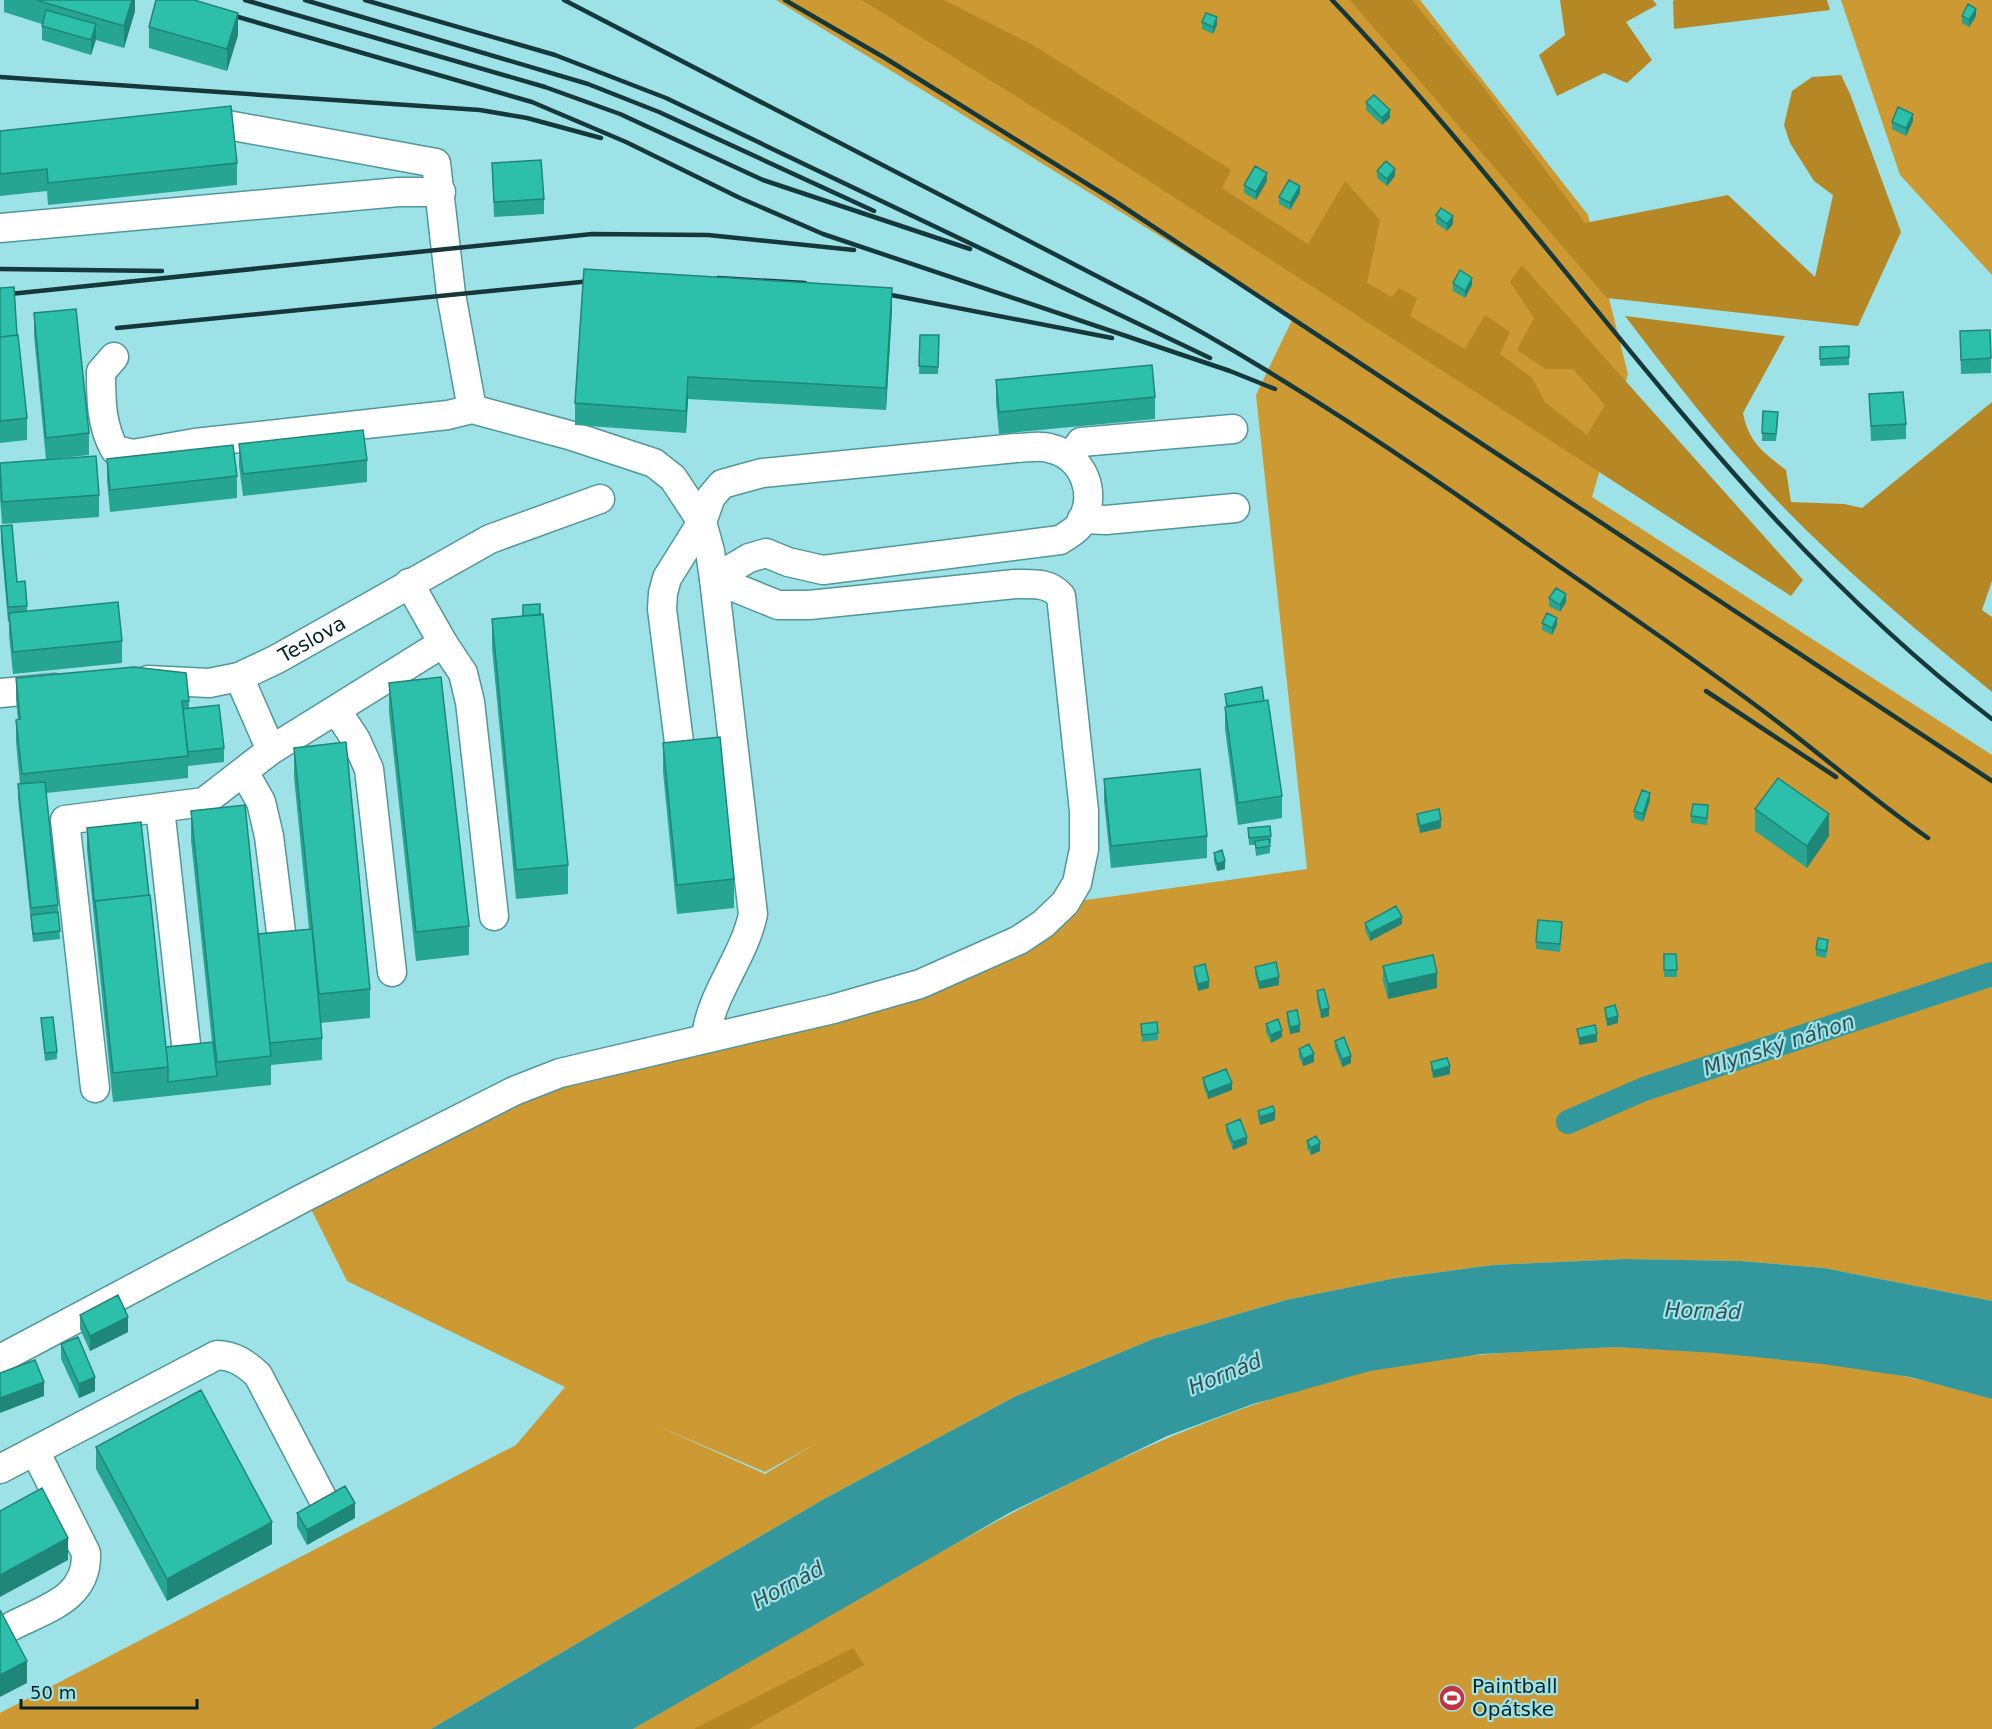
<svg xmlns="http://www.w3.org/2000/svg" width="1992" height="1729" font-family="'DejaVu Sans',sans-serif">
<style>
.green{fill:#c93;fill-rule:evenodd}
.forest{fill:#b68725}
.water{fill:#32989e}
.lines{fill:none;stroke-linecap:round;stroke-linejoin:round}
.canal{stroke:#32989e;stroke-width:24}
.minor-casing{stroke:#52979b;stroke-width:31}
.minor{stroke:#fff;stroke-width:28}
.rail{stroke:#16383a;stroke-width:4.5}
.wall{fill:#26a593}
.shaded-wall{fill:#1f8678}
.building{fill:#2cc0ab;stroke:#1f8678;stroke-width:1.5}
.labels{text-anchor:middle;stroke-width:4.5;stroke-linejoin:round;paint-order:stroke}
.street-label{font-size:20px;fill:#052325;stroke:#9ce2e6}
.poi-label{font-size:20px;fill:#052325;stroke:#9ce2e6;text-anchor:start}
.water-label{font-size:21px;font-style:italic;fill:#325153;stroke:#9ce2e6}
</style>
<rect width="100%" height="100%" fill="#9ce2e6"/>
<!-- green -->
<path class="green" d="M776 0H1420L1588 215 1628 374 1592 497 1992 755V1301L1824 1268 1740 1261 1626 1259 1493 1265 1396 1278 1286 1300 1153 1339 1016 1396 824 1499 431 1729H0V1713L516 1445 565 1387 347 1281 305 1197 514 1091 920 984 1065 903 1307 869 1256 395 1293 318ZM655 1425 765 1472 815 1444 765 1474Z
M1841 0H1992V275L1900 175Z
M1615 1347C1710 1352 1819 1357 1912 1378 1939 1384 1965 1392 1992 1399V1729H633C726 1675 819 1621 912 1568 1058 1486 1205 1409 1369 1371 1450 1353 1533 1351 1615 1347Z"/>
<!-- forest -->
<path class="forest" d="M862 0H944L1033 45 1231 170 1222 188 1308 244 1345 181 1380 220 1367 283 1392 297 1399 288 1417 298 1410 316 1465 349 1485 315 1510 332 1500 354 1532 378 1545 402 1587 435 1605 405 1573 369H1546L1517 350 1534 318 1510 282 1522 265 1803 580 1791 596 1067 128Z
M1350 0H1412L1484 88 1585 223 1728 195 1815 277 1833 195 1814 181 1790 143 1784 125 1792 91 1812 77 1841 75 1850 94 1901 232 1858 326 1607 298Z
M1560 0H1653L1657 5 1626 22 1652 60 1627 83 1604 73 1557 96 1539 55 1565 35Z
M1827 0 1830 10 1674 29 1673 1 1675 0Z
M1625 316 1785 336 1743 413C1749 443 1763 452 1786 470L1791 502 1844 504 1862 508 1992 402V581L1982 610 1992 617V692C1915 629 1837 565 1769 492 1717 436 1671 376 1625 316Z
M853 1648 864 1665 749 1729H694Z"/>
<!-- water -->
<path class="water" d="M1626 1259 1740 1261 1824 1268 1992 1301V1399L1910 1377 1823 1364 1715 1353 1615 1347 1481 1354 1370 1371 1253 1404 1167 1436 1009 1513 633 1729H431L824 1499 1016 1396 1153 1339 1286 1300 1396 1278 1493 1265Z"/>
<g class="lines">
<!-- canal -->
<path class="canal" d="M1568 1122 1644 1089 1992 974"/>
<defs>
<g id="minor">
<path d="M196 126 222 124 436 163 451 294 472 409"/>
<path d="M0 228 399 192H441"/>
<path d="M1070 457 1081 442 1233 429"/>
<path d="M1082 519 1106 520 1235 508"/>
<path d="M409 583 443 643"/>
<path id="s1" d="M148 680 209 683 239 677 277 659 490 539 600 499"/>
<path d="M0 693 55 688"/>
<path d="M337 711 356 740 369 769 392 972"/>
<path d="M271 750 443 643 463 673 470 702 494 916"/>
<path d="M681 758 662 609 663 593 667 578 702 522 711 497 722 484 762 473 1016 448C1026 448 1039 445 1049 448 1085 456 1099 496 1079 526 1074 532 1066 536 1060 540L823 570 788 562 766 553 749 558 714 579 753 914C744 958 711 993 706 1037"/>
<path d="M244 772 261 802 269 836 281 932"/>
<path d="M160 808 186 1044"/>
<path d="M95 1088 65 820 204 802 271 750 239 677"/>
<path d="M0 1359 305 1197 514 1091 560 1073 833 1009 920 984 1019 940 1043 924 1065 903 1077 883 1084 849V811L1061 596C1048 582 1034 584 1015 584L809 605H778L714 579 710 551 702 522 673 478 654 463 569 435 472 409 448 415 195 443 133 454 115 450C101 426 101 399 101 372L114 357"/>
<path d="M0 1469 217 1355C235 1356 245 1363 258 1375L324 1501"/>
<path d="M12 1626C47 1608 88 1598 86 1553L35 1451"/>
</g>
</defs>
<!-- minor casing -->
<use href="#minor" class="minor-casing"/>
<!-- minor -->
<use href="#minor" class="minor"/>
<!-- rail -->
<path class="rail" d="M245 0 545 87 620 114 763 180 970 249
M305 0 588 84 659 112 874 211
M365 0 555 55 666 98 1210 358
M564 0 1143 300C1283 374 1414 464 1543 555 1616 606 1690 656 1762 710 1818 752 1871 798 1928 838
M785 0 885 58 1113 200 1992 781
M1332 0C1557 235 1730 520 1992 719
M221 12 532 102 626 142 740 198 823 234 1230 371 1275 389
M0 77 480 110 527 118 601 138
M0 269 162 271
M718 278 805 283
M876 292 1112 338
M0 295 592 234 708 235 854 250
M117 328 601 280
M1706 691 1836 777"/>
</g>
<!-- wall -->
<path class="wall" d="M4 0H135V11L124 48 96 40 91 55 42 40V24L4 12Z
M1962 16H1976L1969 27 1962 23Z
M1202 22 1217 25 1213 34 1202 29Z
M149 27 238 35 227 71 149 48Z
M1366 102 1390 118 1382 125 1366 110Z
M1913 121 1906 136 1892 129V122Z
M0 131 237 163V185L48 205 47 191 0 196Z
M492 163 544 199V214L494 217Z
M1377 171 1395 176 1387 186 1377 178Z
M1267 181 1256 200 1244 193V185Z
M1300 193 1290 210 1279 204V197Z
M1436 215 1453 224 1447 231 1436 223Z
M1453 283 1472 285 1465 298 1453 291Z
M0 288 17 335 27 418V440L0 443Z
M892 310 886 410 688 399 686 433 575 425V403Z
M34 313 89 433V455L51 459 99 495V517L2 524 0 498V463L46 460 34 335Z
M1960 331 1991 358V373L1961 374Z
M920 335H939L938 374H919Z
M1849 346V365L1820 366V347Z
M996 380 1155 397V419L999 434 996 402Z
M1869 394 1906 424V439L1871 441Z
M1763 411 1778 420 1776 441H1762Z
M239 444 367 460V482L243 496 239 466Z
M107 459 237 476V498L110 512 107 480Z
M1 526 17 582 27 606V611L122 641V663L13 674 9 635V622H8L1 541Z
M1549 598 1566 602 1560 612 1549 606Z
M540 615 568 865V894L516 899 492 648V619Z
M1542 623 1557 625 1552 635 1542 630Z
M16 678 189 701V708L224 748V762L188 766V778L46 793 58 905 60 939 33 942 18 799V784H20L16 742V720H18L16 700Z
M389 683 469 926V955L416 961 389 712Z
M1225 694 1282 796V818L1238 825 1225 729V707H1226Z
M663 743 734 879V908L677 914 663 772Z
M294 748 370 989V1018L320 1023 322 1038V1060L271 1065V1085L113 1102 87 850V828L166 1047 212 1042 191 840V811L258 934 309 929 294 777Z
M1104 779 1207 836V858L1111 868 1104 801Z
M1650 800 1643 822 1634 818V811Z
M1755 809 1829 836 1807 868 1755 831Z
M1708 813 1707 825 1691 823V816Z
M1417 814 1441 828 1420 833 1417 822Z
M1248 828 1271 836V843H1270V853L1256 856 1255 845H1249Z
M1214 853 1225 869 1217 871 1214 861Z
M1365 923 1402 924 1370 941 1365 930Z
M1562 930 1560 952 1536 949V942Z
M1828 947 1826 958 1816 956V949Z
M1664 954H1676L1677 977H1664Z
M1383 966 1437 988 1388 999 1383 981Z
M1194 967 1209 988 1198 991 1194 975Z
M1255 967 1279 985 1259 989 1255 974Z
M1317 991 1329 1016 1321 1018 1317 999Z
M1605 1008 1618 1023 1607 1026 1605 1015Z
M1287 1012 1300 1032 1290 1034 1287 1020Z
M41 1018 57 1052V1059L45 1061Z
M1141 1024 1158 1033V1040L1142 1042Z
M1266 1024 1282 1037 1271 1043 1266 1032Z
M1335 1041 1351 1063 1342 1067 1335 1048Z
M1299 1049 1314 1062 1303 1066 1299 1057Z
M1431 1062 1450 1074 1433 1078 1431 1069Z
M1203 1078 1232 1090 1208 1099 1203 1085Z
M1258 1111 1275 1120 1260 1125 1258 1118Z
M1226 1125 1247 1144 1233 1150 1226 1132Z
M1307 1141 1320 1151 1311 1155 1307 1148Z
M80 1315 128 1332 90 1351 80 1329Z
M61 1344 95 1391 79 1398 61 1359Z
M96 1447 272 1544 167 1601 96 1469Z
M297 1513 355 1518 307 1545 297 1527Z"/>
<!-- shaded-wall -->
<path class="shaded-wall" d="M132 0H135V11L124 48V26Z
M1976 9V16L1969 27V20Z
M238 13V35L227 71V49Z
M1217 17V25L1213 34V27Z
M96 24V39L91 55V40Z
M1390 110V118L1382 125V118Z
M1913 114V121L1906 136V128Z
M1395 169V176L1387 186V179Z
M1267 173V181L1256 200V192Z
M1300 186V193L1290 210V203Z
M1453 216V224L1447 231V224Z
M1472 278V285L1465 298V291Z
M892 288V310L886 410V388Z
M688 377V399L686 433V411Z
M1566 594V602L1560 612V605Z
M1557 618V625L1552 635V628Z
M1650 793V800L1643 822V814Z
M1829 814V836L1807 868V846Z
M1441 820V828L1420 833V826Z
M1225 861V869L1217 871V864Z
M1402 917V924L1370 941V933Z
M1437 973V988L1388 999V984Z
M1279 977V985L1259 989V982Z
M1209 981V988L1198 991V984Z
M1329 1008V1016L1321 1018V1010Z
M1618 1016V1023L1607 1026V1019Z
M1300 1025V1032L1290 1034V1027Z
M1282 1030V1037L1271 1043V1035Z
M1597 1034V1042L1579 1045V1038Z
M1314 1054V1062L1303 1066V1059Z
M1351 1056V1063L1342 1067V1059Z
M1450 1066V1074L1433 1078V1071Z
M1232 1083V1090L1208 1099V1092Z
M1275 1112V1120L1260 1125V1117Z
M1247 1137V1144L1233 1150V1142Z
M1320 1143V1151L1311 1155V1148Z
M128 1317V1332L90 1351V1336Z
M95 1377V1391L79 1398V1384Z
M44 1382V1396L0 1413V1398Z
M355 1503V1518L307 1545V1530Z
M272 1522V1544L167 1601V1579Z
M68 1538V1560L0 1597V1575Z
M27 1661V1683L0 1697V1675Z"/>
<!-- building -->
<path class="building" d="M36 0H132L124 26Z
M156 0H194L238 13 227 49 149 27Z
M1968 4 1976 9 1969 20 1962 16Z
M46 10 96 24 91 40 42 26Z
M1206 13 1217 17 1213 27 1202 22Z
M1374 95 1390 110 1382 118 1366 102Z
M231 106 237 163 48 183 47 169 0 174V131Z
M1898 107 1913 114 1906 128 1892 122Z
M541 160 544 199 494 202 492 163Z
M1386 161 1395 169 1387 179 1377 171Z
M1255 166 1267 173 1256 192 1244 185Z
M1289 180 1300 186 1290 203 1279 197Z
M1441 208 1453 216 1447 224 1436 215Z
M584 269 892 288 886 388 688 377 686 411 575 403Z
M1460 270 1472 278 1465 291 1453 283Z
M14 287 17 335 0 337V288Z
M76 309 89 433 46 438 34 313Z
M1990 330 1991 358 1961 360 1960 331Z
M18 335 27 418 0 421V337Z
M920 335H939L938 367 919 366Z
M1849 346V357L1820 359V347Z
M1152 365 1155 397 999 412 996 380Z
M1903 392 1906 424 1871 426 1869 394Z
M1763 411 1778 412 1776 434 1762 433Z
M363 430 367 460 243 474 239 444Z
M233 445 237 476 110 490 107 459Z
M96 456 99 495 2 502 0 463Z
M12 525 17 582 25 581 27 606 8 607 1 526Z
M1556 588 1566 594 1560 605 1549 598Z
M118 602 122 641 13 652 9 613Z
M540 604V615L523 616V605Z
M1547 613 1557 618 1552 628 1542 623Z
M543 614 568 865 516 870 492 619Z
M134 667 186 673 189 701H182L188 756 22 774 16 720 20 719 16 678Z
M441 677 469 926 416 932 389 683Z
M1262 687 1264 701 1227 706 1225 694Z
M1268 700 1282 796 1238 803 1225 707Z
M219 705 224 748 188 752 183 709Z
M720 737 734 879 677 885 663 743Z
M346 742 370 989 319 994 294 748Z
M1200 769 1207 836 1111 846 1104 779Z
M1778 778 1829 814 1807 846 1755 809Z
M45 782 58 905 31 908 18 784Z
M1642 790 1650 793 1643 814 1634 811Z
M1693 804 1708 805 1707 818 1691 816Z
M245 805 271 1056 217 1062 191 811Z
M1439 809 1441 820 1420 826 1417 814Z
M141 822 149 895 95 901V908L87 828Z
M1270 826 1271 836 1249 838 1248 828Z
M1269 839 1270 846 1256 848 1255 841Z
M1222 850 1225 861 1217 864 1214 853Z
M150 895 168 1067 113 1073 95 901Z
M1396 906 1402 917 1370 933 1365 923Z
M58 912 60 931 33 934 31 915Z
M1538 920 1562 922 1560 944 1536 942Z
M312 929 322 1038 270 1043 258 934Z
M1818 938 1828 940 1826 951 1816 949Z
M1664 954H1676L1677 970H1664Z
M1433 955 1437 973 1388 984 1383 966Z
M1276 962 1279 977 1259 982 1255 967Z
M1205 964 1209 981 1198 984 1194 967Z
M1324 989 1329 1008 1321 1010 1317 991Z
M1615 1005 1618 1016 1607 1019 1605 1008Z
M1297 1010 1300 1025 1290 1027 1287 1012Z
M53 1017 57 1052 45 1053 41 1018Z
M1278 1019 1282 1030 1271 1035 1266 1024Z
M1157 1022 1158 1033 1142 1035 1141 1024Z
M1595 1025 1597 1034 1579 1038 1577 1029Z
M1344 1037 1351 1056 1342 1059 1335 1041Z
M213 1042 217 1076 168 1082V1067L166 1047Z
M1309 1044 1314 1054 1303 1059 1299 1049Z
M1447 1058 1450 1066 1433 1071 1431 1062Z
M1226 1069 1232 1083 1208 1092 1203 1078Z
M1273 1106 1275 1112 1260 1117 1258 1111Z
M1240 1119 1247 1137 1233 1142 1226 1125Z
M1316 1136 1320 1143 1311 1148 1307 1141Z
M118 1295 128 1317 90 1336 80 1315Z
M78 1337 95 1377 79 1384 61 1344Z
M35 1360 44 1382 0 1398V1373Z
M201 1390 272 1522 167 1579 96 1447Z
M345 1486 355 1503 307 1530 297 1513Z
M42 1488 68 1538 0 1575V1511Z
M0 1610 27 1661 0 1675Z"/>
<!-- icons -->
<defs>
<symbol id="stadium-disc" viewBox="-11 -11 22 22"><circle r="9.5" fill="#c23240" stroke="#9ce2e6"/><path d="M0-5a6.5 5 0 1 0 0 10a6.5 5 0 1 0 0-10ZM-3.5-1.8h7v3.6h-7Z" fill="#fff"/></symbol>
</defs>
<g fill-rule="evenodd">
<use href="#stadium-disc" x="1437" y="1683" width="30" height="30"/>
</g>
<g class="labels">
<!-- street labels -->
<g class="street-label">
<text dy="7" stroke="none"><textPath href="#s1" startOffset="174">Teslova</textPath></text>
</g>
<!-- poi labels -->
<g class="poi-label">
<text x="1472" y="1693">Paintball<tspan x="1472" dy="23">Opátske</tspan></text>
</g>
<!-- water labels -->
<g class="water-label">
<text transform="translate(1779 1045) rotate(-18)" y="7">Mlynský náhon</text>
<text transform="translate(1703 1311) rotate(2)" y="7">Hornád</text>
<text transform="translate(1225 1374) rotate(-22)" y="7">Hornád</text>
<text transform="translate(788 1585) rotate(-28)" y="7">Hornád</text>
</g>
</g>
<!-- scale -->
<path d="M21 1699v9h176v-9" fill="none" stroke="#052325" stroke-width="3"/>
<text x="30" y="1699" font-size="18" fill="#052325" stroke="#9ce2e6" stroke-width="4.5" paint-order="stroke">50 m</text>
</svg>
